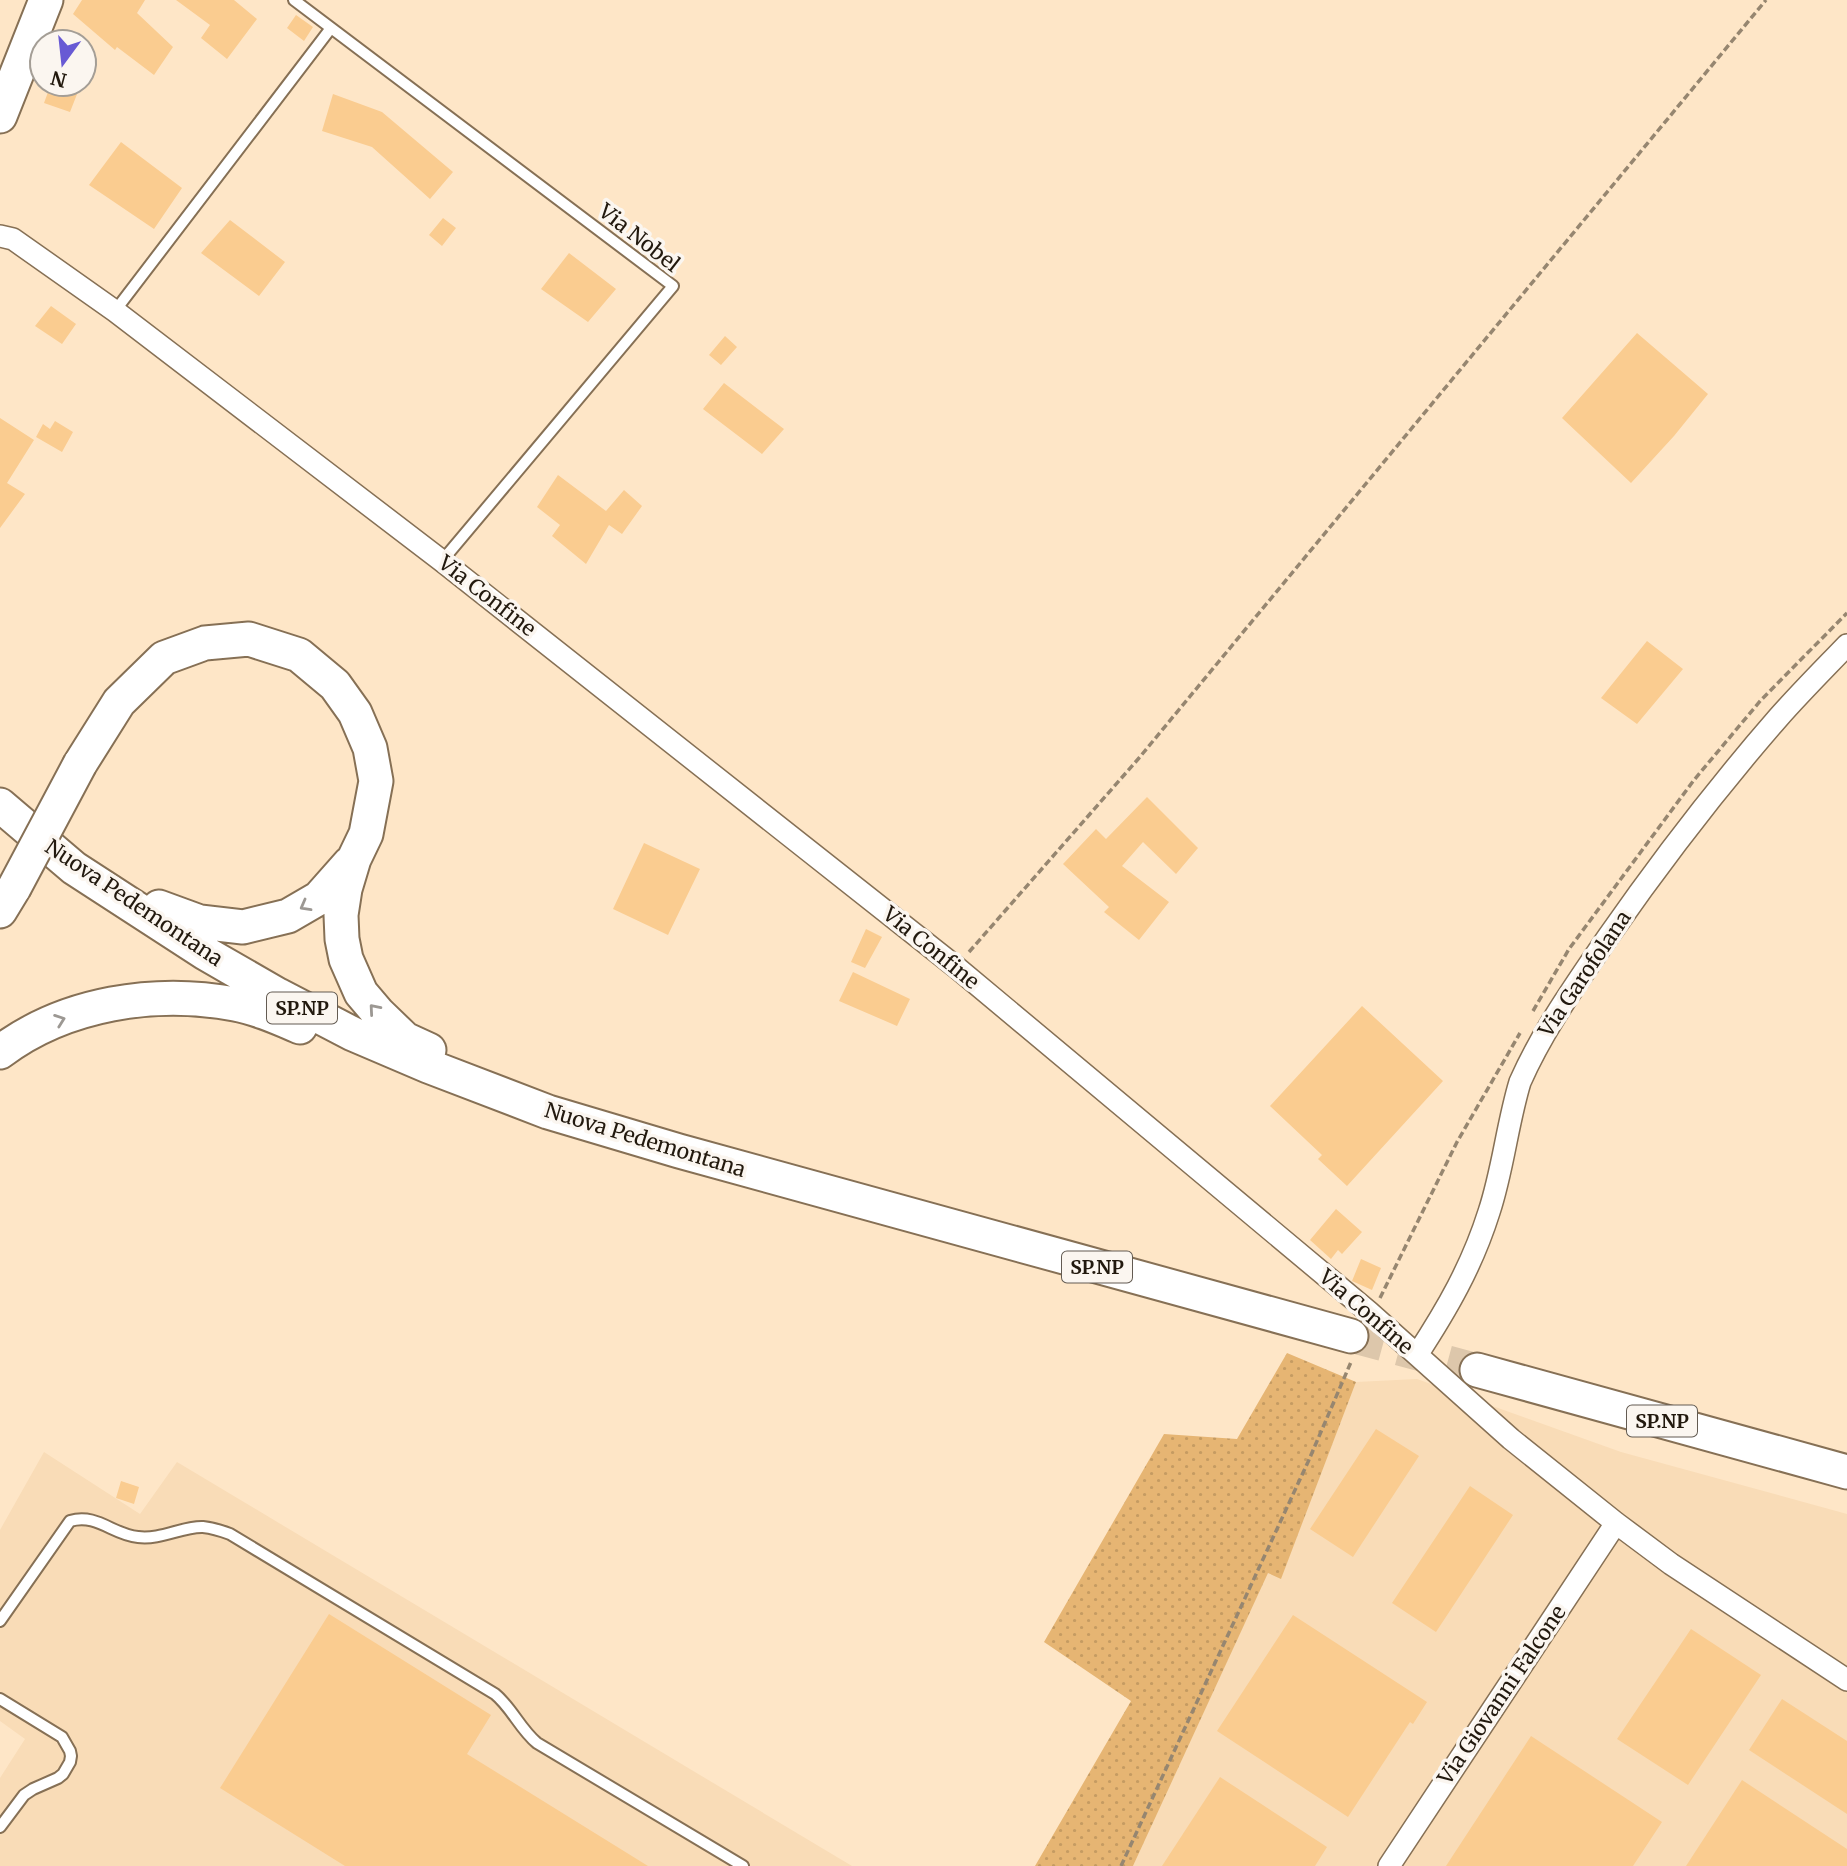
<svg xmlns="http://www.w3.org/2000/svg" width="1847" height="1866" font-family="Merriweather,serif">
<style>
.built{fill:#f9dcb7}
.grass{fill:url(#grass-dots)}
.building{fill:#facc90}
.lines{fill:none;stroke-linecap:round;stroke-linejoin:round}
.primary-tunnel{stroke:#ddc7ab;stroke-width:33;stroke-dasharray:33 17;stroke-linecap:butt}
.lane-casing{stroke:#867055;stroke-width:14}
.street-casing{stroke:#867055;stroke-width:24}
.primary-casing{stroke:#867055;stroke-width:37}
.path{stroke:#968670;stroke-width:3.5;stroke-dasharray:7 3.5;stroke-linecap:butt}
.lane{stroke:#fff;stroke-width:10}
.street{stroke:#fff;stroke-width:21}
.primary{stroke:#fff;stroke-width:33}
.primary-bridge-casing{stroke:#867055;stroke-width:37;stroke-linecap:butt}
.primary-bridge{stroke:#fff;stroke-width:33}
.oneway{stroke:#9c9893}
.labels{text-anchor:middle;stroke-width:7;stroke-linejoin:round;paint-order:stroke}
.shield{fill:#fbf6f0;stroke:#635b52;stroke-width:2}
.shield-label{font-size:19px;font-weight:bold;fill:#22190e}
.street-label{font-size:21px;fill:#22190e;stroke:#fbf6f0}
</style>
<defs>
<pattern id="grass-dots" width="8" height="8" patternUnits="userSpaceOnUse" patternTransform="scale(1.75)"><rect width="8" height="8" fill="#e6b573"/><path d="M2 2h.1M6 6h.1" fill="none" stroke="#c59b62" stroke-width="1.8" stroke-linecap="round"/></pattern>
</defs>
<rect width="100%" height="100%" fill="#fee6c7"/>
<!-- built -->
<path class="built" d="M1417 1379 1621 1452 1847 1514V1866H1133L1268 1572 1281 1578 1356 1382Z
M44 1452 140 1514 177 1462 852 1866H0V1778L25 1739 0 1721V1530Z"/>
<!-- grass -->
<path class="grass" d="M1287 1353 1356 1382 1281 1579 1268 1573 1133 1866H1035L1131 1701 1044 1642 1164 1434 1237 1439Z"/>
<!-- building -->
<path class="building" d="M82 0H145L137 13 173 47 154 75 117 47 115 50 73 14Z
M176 0H234L257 19 227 59 201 38 210 25Z
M296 15 313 27 304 41 287 28Z
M51 84H81L70 112 44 103Z
M333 94 382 112 453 172 430 199 372 147 322 131Z
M121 142 182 188 154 229 89 185Z
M443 218 456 228 442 246 429 235Z
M230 220 285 262 259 296 201 253Z
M569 253 616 289 588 322 541 289Z
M51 306 76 324 62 344 35 326Z
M1637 333 1708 394 1674 436 1631 483 1562 418Z
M725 336 737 347 721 365 709 355Z
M724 383 784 429 762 454 703 409Z
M0 418 34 440 7 483 25 494 0 528Z
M55 421 73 432 62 452 36 437 43 424 50 429Z
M558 475 606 511 624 490 642 506 622 534 609 525 586 564 552 536 560 525 537 507Z
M1647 641 1683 669 1637 724 1601 698Z
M1147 797 1198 848 1176 874 1143 842 1122 866 1169 902 1139 940 1104 912 1109 907 1063 864 1096 829 1106 839Z
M644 843 700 869 668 935 613 909Z
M866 929 882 937 865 968 851 962Z
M853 972 910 999 897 1026 839 1001Z
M1362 1006 1443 1081 1347 1186 1318 1159 1322 1155 1270 1106Z
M1336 1209 1362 1232 1342 1254 1338 1250 1331 1259 1310 1240Z
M1361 1259 1381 1268 1372 1290 1352 1281Z
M1376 1429 1419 1456 1353 1557 1310 1529Z
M121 1481 139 1487 134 1504 116 1498Z
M1470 1486 1513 1515 1436 1632 1392 1603Z
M329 1614 491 1715 467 1754 648 1866H345L220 1788Z
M1293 1615 1427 1702 1413 1724 1410 1722 1348 1817 1217 1731Z
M1691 1629 1761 1675 1688 1785 1617 1739Z
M1782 1699 1847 1741V1814L1749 1750Z
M1531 1736 1662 1822 1633 1866H1446Z
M1220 1777 1327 1847 1315 1866H1162Z
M1742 1780 1847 1849V1866H1686Z"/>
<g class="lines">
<!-- primary-tunnel -->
<path class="primary-tunnel" d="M1351 1336 1477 1370"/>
<defs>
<path id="lane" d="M294 0 673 286 442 561
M115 311 331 28
M0 1621 70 1521C97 1513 113 1535 138 1537 161 1540 183 1526 203 1527 213 1528 222 1531 230 1534L495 1694C512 1708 520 1729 537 1743L743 1866
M0 1699 62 1737 70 1751 71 1756 70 1762 63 1774 58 1778 33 1789 24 1795 0 1827"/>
<path id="street" d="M0 236 13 239 115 311 442 561 956 967 1369 1312 1511 1439 1616 1523 1671 1564 1847 1680
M1417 1355C1447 1309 1472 1266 1489 1212 1503 1170 1507 1125 1520 1082 1543 1030 1576 984 1608 937 1661 861 1717 788 1778 718 1800 693 1824 669 1847 645
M1389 1866 1616 1523"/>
<path id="primary" d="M0 116 46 0
M80 764 119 702 164 658 205 643 249 639 299 655 335 685 355 713 370 748 376 781 366 834 354 859 345 889 341 915 342 939 346 959 361 993 378 1013 405 1039 429 1050
M0 805 74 868 205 953 278 995 353 1034 428 1066 548 1112 679 1151 1351 1336
M159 907 200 922 243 927 288 916 319 898 350 863
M0 911 14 888
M0 1052C65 1003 155 989 235 1004 257 1008 279 1018 300 1027
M1477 1370 1847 1472"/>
</defs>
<!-- lane casing -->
<use href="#lane" class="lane-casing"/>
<!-- street casing -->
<use href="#street" class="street-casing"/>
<!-- primary casing -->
<use href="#primary" class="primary-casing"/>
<!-- path -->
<path class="path" d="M969 952 1139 758 1766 0
M1533 1011 1569 949 1694 780 1761 700 1847 613
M1380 1298 1457 1142 1520 1033
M1121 1866 1308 1462 1351 1362"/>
<!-- lane -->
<use href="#lane" class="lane"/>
<!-- street -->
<use href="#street" class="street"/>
<!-- primary -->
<use href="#primary" class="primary"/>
<defs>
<path id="primary-bridge" d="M14 888 80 764"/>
</defs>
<!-- primary-bridge casing -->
<use href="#primary-bridge" class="primary-bridge-casing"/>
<!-- primary-bridge -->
<use href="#primary-bridge" class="primary-bridge"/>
</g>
<!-- one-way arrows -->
<defs><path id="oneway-chevron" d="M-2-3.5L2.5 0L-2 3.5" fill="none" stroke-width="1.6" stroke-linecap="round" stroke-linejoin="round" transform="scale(1.75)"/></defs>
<g class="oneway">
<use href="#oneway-chevron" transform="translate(305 906) rotate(151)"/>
<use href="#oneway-chevron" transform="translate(374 1009) rotate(-131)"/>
<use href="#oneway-chevron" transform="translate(60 1020) rotate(-20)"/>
</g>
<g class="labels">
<!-- shield labels -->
<g class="shield">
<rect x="267" y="992.5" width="70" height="31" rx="5"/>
<rect x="1062" y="1251.5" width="70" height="31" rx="5"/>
<rect x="1627" y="1405.5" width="70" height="31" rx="5"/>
</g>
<g class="shield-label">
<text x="302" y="1015">SP.NP</text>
<text x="1097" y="1274">SP.NP</text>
<text x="1662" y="1428">SP.NP</text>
</g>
<!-- street labels -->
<g class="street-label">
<text transform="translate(639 238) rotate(38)" y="7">Via Nobel</text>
<text transform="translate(487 596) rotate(38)" y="7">Via Confine</text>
<text transform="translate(134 903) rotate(34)" y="7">Nuova Pedemontana</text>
<text transform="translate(931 948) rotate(39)" y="7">Via Confine</text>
<text transform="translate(1585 974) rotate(-56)" y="7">Via Garofolana</text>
<text transform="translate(645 1140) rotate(17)" y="7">Nuova Pedemontana</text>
<text transform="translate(1366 1312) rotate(41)" y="7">Via Confine</text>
<text transform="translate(1502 1695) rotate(-56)" y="7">Via Giovanni Falcone</text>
</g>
</g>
<!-- north arrow -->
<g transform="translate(63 63) rotate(195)"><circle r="33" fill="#fbf6f0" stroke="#a49e96" stroke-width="2"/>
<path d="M0-5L12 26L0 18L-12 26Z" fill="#685ad4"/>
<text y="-10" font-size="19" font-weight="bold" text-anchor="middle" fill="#22190e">N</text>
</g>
</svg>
